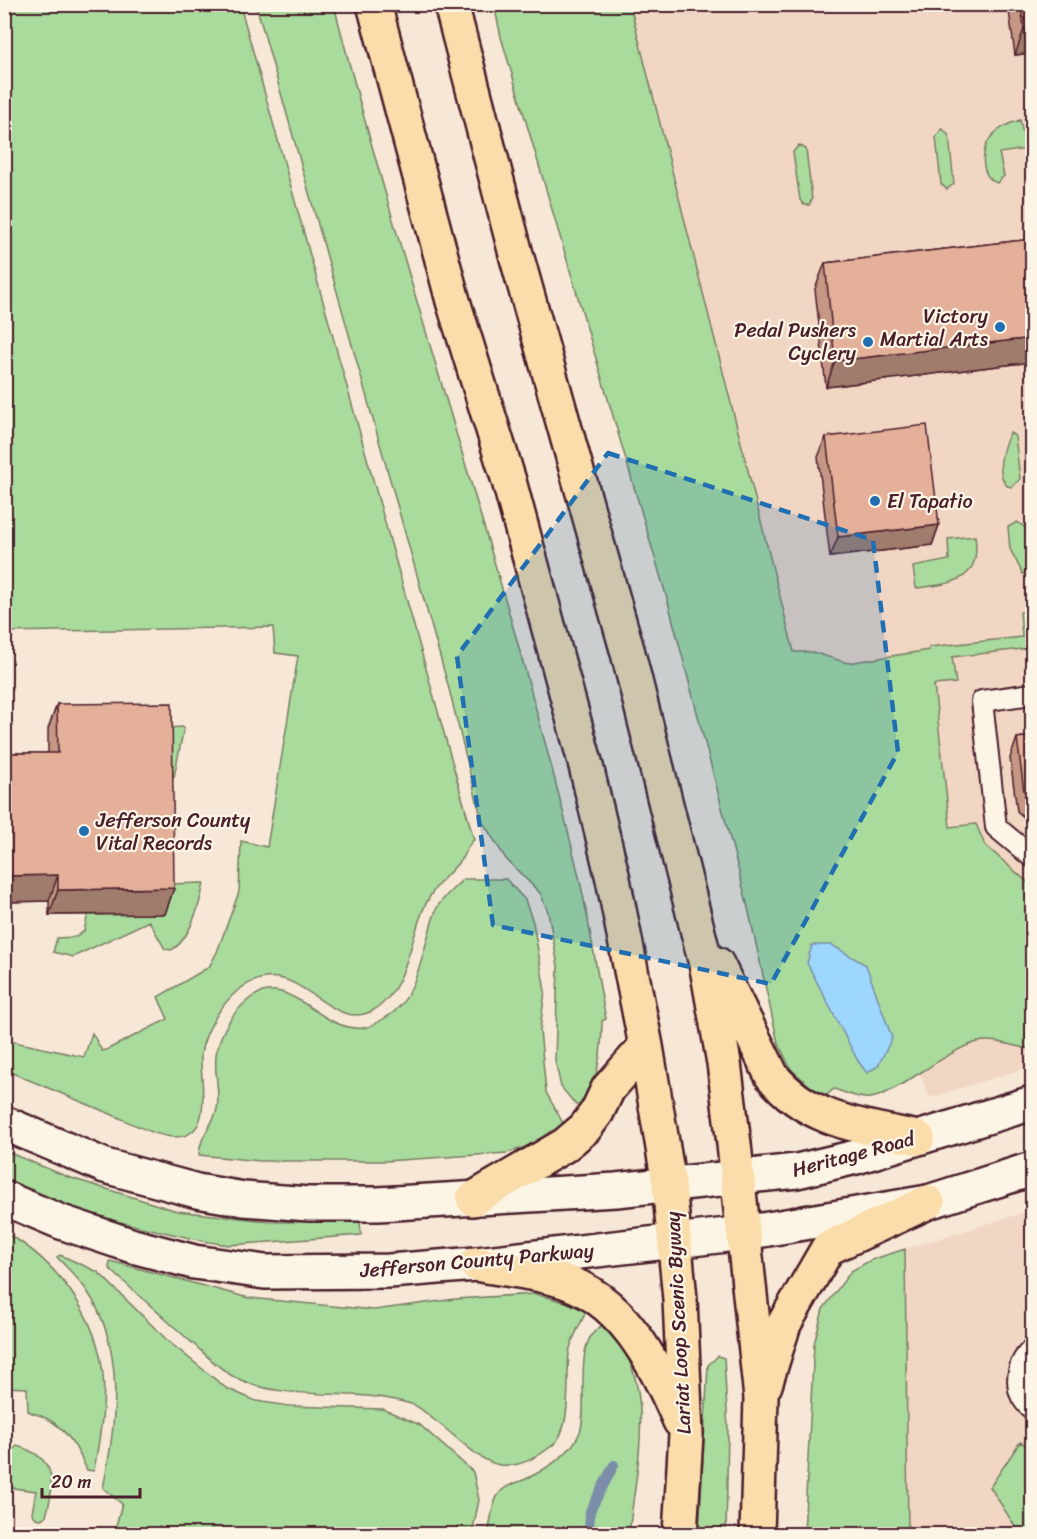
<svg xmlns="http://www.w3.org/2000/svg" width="1037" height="1539" font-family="Sriracha,sans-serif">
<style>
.built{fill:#f2d6c4}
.green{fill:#a8db9c;stroke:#797d64;stroke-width:1.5}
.water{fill:#9dd7fe;stroke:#7c8daa;stroke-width:1.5}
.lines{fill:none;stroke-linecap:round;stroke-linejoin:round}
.stream{stroke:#7c8daa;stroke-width:10}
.lane-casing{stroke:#4a1f2b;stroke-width:24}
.secondary-casing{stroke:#4a1f2b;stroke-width:38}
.highway-casing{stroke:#4a1f2b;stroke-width:38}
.lane{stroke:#fcf5e5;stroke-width:20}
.secondary{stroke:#fcf5e5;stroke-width:33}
.highway{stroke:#faddab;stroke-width:33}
.wall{fill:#c59784;stroke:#4a1f2b;stroke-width:1.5}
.shaded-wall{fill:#a07b6c;stroke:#4a1f2b;stroke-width:1.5}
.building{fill:#e5b09a;stroke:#4a1f2b;stroke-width:1.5}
.marked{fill:#1f6fb2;fill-opacity:0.2;stroke:#1f6fb2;stroke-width:4.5;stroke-dasharray:12 8;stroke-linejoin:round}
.poi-dot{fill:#1f6fb2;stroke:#fcf5e5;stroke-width:2}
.labels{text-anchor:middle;stroke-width:4.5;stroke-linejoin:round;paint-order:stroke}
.poi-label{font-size:20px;fill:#4a1f2b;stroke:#fcf5e5;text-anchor:end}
.street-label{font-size:20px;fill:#4a1f2b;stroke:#fcf5e5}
</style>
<rect width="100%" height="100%" fill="#f7e7d6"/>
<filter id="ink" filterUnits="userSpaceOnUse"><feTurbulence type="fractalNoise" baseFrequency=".0167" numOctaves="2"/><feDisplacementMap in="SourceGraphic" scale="12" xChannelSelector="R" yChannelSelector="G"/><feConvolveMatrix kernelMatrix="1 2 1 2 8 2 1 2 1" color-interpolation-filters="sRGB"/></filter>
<g filter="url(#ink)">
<!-- built -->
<path class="built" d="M630 5H1032V1066L929 1098 849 867Z
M1032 1210V1534H908L905 1249Z"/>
<!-- green -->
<path class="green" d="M5 4 240 5 474 840C468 844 466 852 462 858 453 871 440 880 432 893 409 927 411 991 372 1011 326 1035 295 943 236 992 220 1006 204 1033 201 1054 199 1077 217 1139 173 1137 153 1135 131 1123 113 1115 77 1100 41 1085 5 1070V1040L84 1057 92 1033 102 1051 106 1050 168 1019 158 997 209 967 217 952 239 892 241 841 267 847 298 656 275 653 273 627 5 632Z
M256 5H334C408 294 507 577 577 868 589 918 596 969 606 1019L602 1021C602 1052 599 1078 582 1105H576L561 1087 555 1061 558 966 548 912 540 893 506 859 482 821 448 685Z
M494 5H630L794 652H812L848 663 929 650V647L1022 637 1020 612 1032 609V648L952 657 956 683 934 685 950 827 976 824 985 845 1032 886V1049C1014 1048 997 1038 978 1042 946 1049 888 1102 865 1098 854 1097 844 1092 834 1089L823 1098 791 1069 778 1043 746 899 668 602 501 37Z
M1020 120 1026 149 999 153 1004 176 997 183C979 176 981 150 991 137 998 128 1010 123 1020 120Z
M942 128 949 136 954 184 947 189 941 184 936 137Z
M799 145 806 149 812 199 809 205H804L800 200 793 152Z
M1010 433 1015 436 1020 479 1012 487 1007 486C995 472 1002 448 1010 433Z
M1017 522 1025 527 1031 568 1023 574 1010 549 1008 527Z
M975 536C982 582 951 584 916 588L913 567 949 560 948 539Z
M184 727 174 777 163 778V728Z
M463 879H506L525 900 533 922 545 991 540 1030 546 1092 564 1125 547 1140 507 1153 385 1161H260L199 1155C200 1134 213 1126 217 1109 221 1090 212 1068 217 1050 222 1030 232 1013 248 1000 289 967 319 1033 363 1028 371 1027 382 1020 388 1016 419 998 424 941 436 910 440 899 455 888 463 879Z
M204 883C200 903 190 941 171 950L165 949 149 921 73 957 53 952 57 938 75 937 84 931 88 914 164 884Z
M5 1151 68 1177 177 1211 276 1222 360 1221 361 1235 229 1245 203 1241 115 1221 57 1202 5 1179Z
M4 1232C55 1259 98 1316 103 1375 106 1406 99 1440 94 1471L87 1470C78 1449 67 1429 46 1418 40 1415 34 1414 28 1411L27 1388 5 1387Z
M905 1249 908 1534H804L814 1344 823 1309 851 1271 871 1260Z
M60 1255 98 1272 168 1341 226 1388 256 1401 289 1406 383 1409 420 1425 473 1472 479 1500 472 1534H114L122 1504 103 1488C117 1422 126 1346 85 1288 77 1277 66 1267 57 1257Z
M110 1261 249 1298 374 1310 455 1299 535 1294 565 1302 586 1311C581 1324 571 1339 569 1353 566 1377 573 1428 553 1445 496 1490 478 1452 433 1419 427 1414 419 1406 411 1404 355 1386 291 1404 236 1378 220 1370 204 1353 190 1341 163 1317 136 1293 109 1268Z
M604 1325C661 1377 636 1467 629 1534H488C491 1522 491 1506 498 1495 505 1484 519 1483 530 1477 549 1467 572 1453 580 1432 590 1404 570 1339 604 1325Z
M718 1356 724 1358 728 1429 726 1534H699L708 1365Z
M1020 1442 1032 1448V1507L1030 1509 1032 1513V1534H1020L990 1487Z
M17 1446C56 1457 56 1482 46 1516L41 1519 36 1518 32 1513 36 1491 5 1487V1474L8 1473 12 1451Z"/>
<!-- water -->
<path class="water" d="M812 945H832L866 965 892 1038 878 1066 867 1073 858 1061 807 963Z"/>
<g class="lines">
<!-- stream -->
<path class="stream" d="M589 1534 590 1511 614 1465"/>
<defs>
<path id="lane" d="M1032 694 982 701 996 827 1032 857
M1032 1349C1015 1365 1012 1393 1032 1409"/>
<path id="secondary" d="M4 1123 105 1166 197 1191 244 1199 309 1204H378L616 1190 797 1171 856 1157 1032 1103
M4 1198 61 1222 133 1246 194 1262 265 1272 389 1271 476 1264 744 1233 928 1202 1032 1169"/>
<path id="highway" d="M374 4 453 301 509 481 585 762 613 879 646 1046 669 1184 680 1299 686 1434 680 1534
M451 4 517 258 628 653 707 968 724 1063 734 1144 761 1398 757 1534
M717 964 772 1076C809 1122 863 1126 918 1138
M473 1199 565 1145 585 1128 597 1112 608 1089 646 1046
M476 1264C501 1269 528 1271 553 1278 622 1294 654 1362 680 1421
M765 1385 784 1324 828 1248 928 1202"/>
</defs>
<!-- lane casing -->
<use href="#lane" class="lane-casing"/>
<!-- secondary casing -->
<use href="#secondary" class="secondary-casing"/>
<!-- highway casing -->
<use href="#highway" class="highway-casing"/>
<!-- lane -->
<use href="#lane" class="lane"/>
<!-- secondary -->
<use href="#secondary" class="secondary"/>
<!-- highway -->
<use href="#highway" class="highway"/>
</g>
<!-- wall -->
<path class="wall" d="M1008 4H1032V53L1015 55Z
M1032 239V362L826 387 815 289 825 263Z
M826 437 939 525 932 545 830 557 818 457Z
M57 704 174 888 165 914 49 915V901L4 902V753H48V729Z
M1032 736V824L1017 811 1010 758 1017 738Z
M1032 1501V1513L1030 1509Z"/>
<!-- shaded-wall -->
<path class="shaded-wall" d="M1032 28V53L1015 55 1024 29Z
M1032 338V362L826 387 835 361Z
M939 525 932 545 830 557 838 537Z
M58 875 49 901 4 902V876Z
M174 888 165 914 49 915 58 890Z"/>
<!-- building -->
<path class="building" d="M1021 4H1032V28L1024 29Z
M1032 239V338L835 361 825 263Z
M927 425 939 525 838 537 826 437Z
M172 703 174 888 58 890V875L4 876V753H58L57 704Z
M1032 736V798L1024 791 1017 738Z"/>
</g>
<!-- marked area -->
<path class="marked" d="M608 453 873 540 898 752 771 984 493 925 457 656Z"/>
<!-- markers -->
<g class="poi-dot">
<circle cx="1000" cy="327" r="6"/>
<circle cx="868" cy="342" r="6"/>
<circle cx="875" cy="501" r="6"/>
<circle cx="84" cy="831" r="6"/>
</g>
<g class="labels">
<!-- poi labels -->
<g class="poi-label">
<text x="988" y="323">Victory<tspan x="988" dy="23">Martial Arts</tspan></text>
<text x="856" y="337">Pedal Pushers<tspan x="856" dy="23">Cyclery</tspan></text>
<text x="887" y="508" text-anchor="start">El Tapatio</text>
<text x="96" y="827" text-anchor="start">Jefferson County<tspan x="96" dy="23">Vital Records</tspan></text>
</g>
<!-- street labels -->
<g class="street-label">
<text transform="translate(853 1154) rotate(-15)" y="7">Heritage Road</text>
<text transform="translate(477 1260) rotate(-5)" y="7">Jefferson County Parkway</text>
<text transform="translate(678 1323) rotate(-93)" y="7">Lariat Loop Scenic Byway</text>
</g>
</g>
<!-- margin -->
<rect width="1037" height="1539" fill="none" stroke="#fcf5e5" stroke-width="24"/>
<rect x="12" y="12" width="1013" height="1515" fill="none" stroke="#4a1f2b" stroke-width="2" filter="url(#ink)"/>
<!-- scale -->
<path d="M42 1488v9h98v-9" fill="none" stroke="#4a1f2b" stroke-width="3"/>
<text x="51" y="1488" font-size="18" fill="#4a1f2b" stroke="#fcf5e5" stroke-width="4.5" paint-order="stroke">20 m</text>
</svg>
